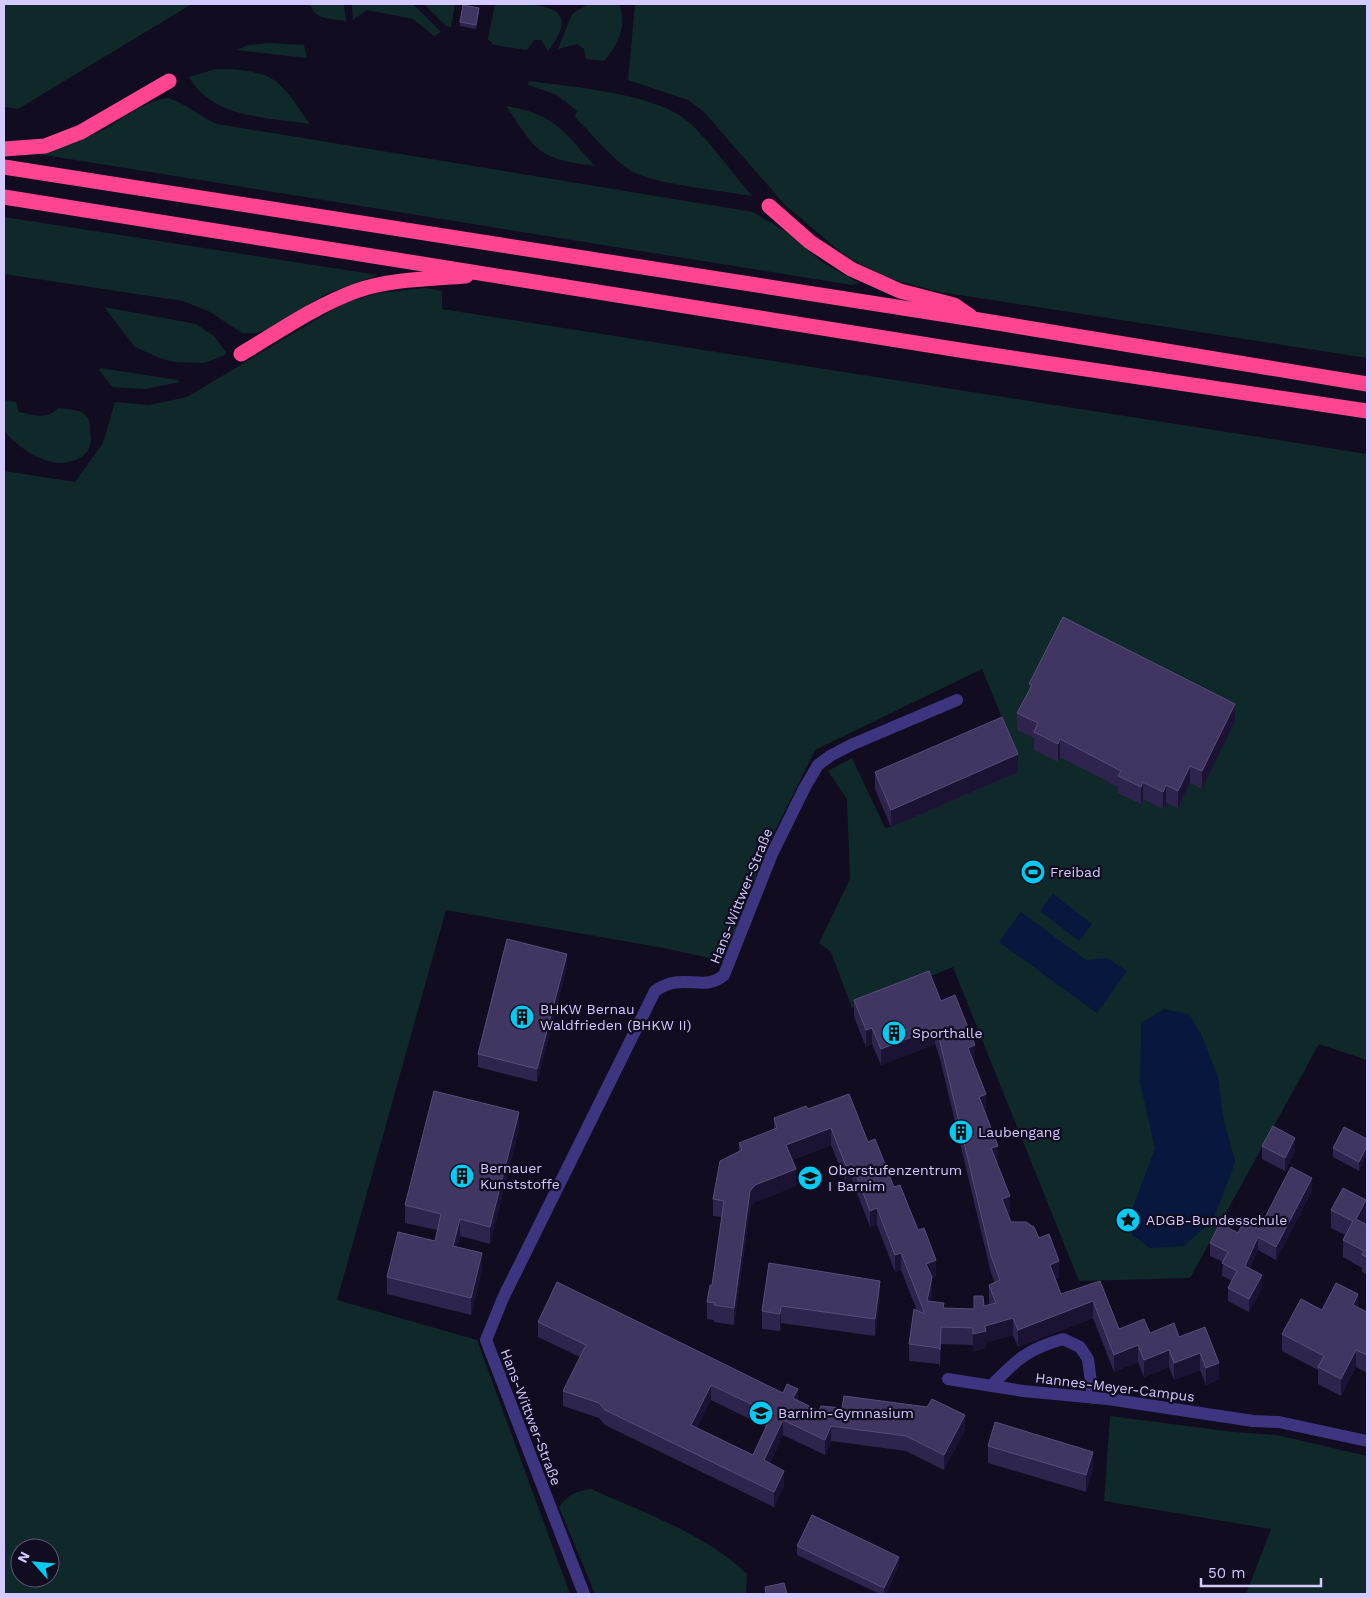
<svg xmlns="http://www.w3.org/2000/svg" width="1371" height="1598" font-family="'Work Sans',sans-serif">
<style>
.green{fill:#0f292a;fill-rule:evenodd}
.water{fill:#08173d}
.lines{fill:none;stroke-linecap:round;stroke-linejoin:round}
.minor{stroke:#3d3580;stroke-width:12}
.highway{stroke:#ff4591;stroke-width:15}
.wall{fill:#2f244e;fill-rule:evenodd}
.shaded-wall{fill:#1c1334}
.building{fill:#413561;stroke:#584d7a;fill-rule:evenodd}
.labels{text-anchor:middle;stroke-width:4.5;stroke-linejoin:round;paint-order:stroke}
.poi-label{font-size:14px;fill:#d4caff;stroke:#110c20;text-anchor:start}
.street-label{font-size:14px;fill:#d4caff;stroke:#110c20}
</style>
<rect width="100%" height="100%" fill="#110c20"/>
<!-- green -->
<path class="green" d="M4 4H192L18 109 4 107Z
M310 4H344L346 21C333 19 314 20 310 4Z
M352 4H413L441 32 434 36 413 19 367 10 353 20Z
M424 4H455L451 27 446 26Z
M495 4C531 4 588 0 548 51L541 40H534L527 50 494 45 488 39Z
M588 4H619C628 24 618 46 604 61L586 59 584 49 577 44 558 49 572 14Z
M635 4H1367V358L940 292 884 277 842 253 785 205 704 112 688 100 628 80Z
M269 43 304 45 307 58 236 50 248 45Z
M216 69C234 69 265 70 279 84 291 95 300 111 310 124 267 117 213 119 189 77Z
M529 81C573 87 657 93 690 123 713 145 732 173 752 196 724 191 653 184 631 171 610 157 593 135 575 117L577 111 557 95 528 85Z
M168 98C186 103 199 117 217 124L753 212 785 231 822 262 859 283 852 285 38 154C62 148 83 140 105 129 125 118 144 101 168 98Z
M506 106C556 115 562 130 595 166 537 158 538 153 506 106Z
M4 217 378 275 328 293 267 329 257 333H242L210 312 183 301 4 274Z
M426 288 442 291V309L1367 454V1060L1319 1044 1190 1278 1079 1281 953 967 852 1008 831 952 819 943 850 879 847 799 828 771 852 758 885 828 892 827 1008 732 982 669 815 750 769 843 723 961 664 948 446 910 337 1300 477 1340 570 1594H4V471L75 482 103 443 115 402 149 405 187 397 344 303 379 293ZM1224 1122 1235 1162 1134 1207 1155 1149ZM20 1548H50V1578H20Z
M104 307 196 324 214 336 226 352 225 355 204 363 174 362 157 357 135 347Z
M100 368 178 380 180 382 145 389 112 387 99 370Z
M4 400 16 402 19 412C32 415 48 420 58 408 65 409 78 409 84 414 90 418 90 424 90 431 92 442 91 451 81 457 54 474 22 451 4 431Z
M1110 1416 1234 1432 1277 1435 1367 1456V1594H1246L1271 1529 1104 1501Z
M591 1489C644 1513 704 1533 747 1574L746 1594H595L559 1507C568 1495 575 1491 591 1489Z"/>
<!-- water -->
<path class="water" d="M1053 894 1092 924 1079 941 1040 911Z
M1021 912 1086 960 1107 958 1127 971 1097 1013 999 942Z
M1164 1009 1189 1014 1201 1034 1218 1077 1224 1122 1235 1163 1213 1220 1184 1246 1150 1248 1132 1235 1133 1207 1155 1149 1140 1082 1141 1023Z"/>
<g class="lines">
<!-- minor -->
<path class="minor" d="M948 1379 1023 1391 1108 1399 1253 1421 1279 1422 1367 1441
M992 1385C1017 1359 1028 1349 1063 1339L1080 1347 1088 1359 1093 1398
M584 1594 486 1340 503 1298 655 991C683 971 704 993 724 975L772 854 805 787 818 765 830 756 851 745 957 700"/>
<!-- highway -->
<path class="highway" d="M4 149 45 146 81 132 169 81
M4 167 973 319 1367 384
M4 197 972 352 1367 411
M769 206 810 242 851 269 900 291 954 305 970 316
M241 354C278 332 315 306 356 291 390 279 429 279 466 276"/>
</g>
<!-- wall -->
<path class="wall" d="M479 13 476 29 460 26V22Z
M1029 684 1235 722 1202 789 1190 783 1178 808 1166 803 1163 809 1143 799 1141 804 1118 793V787L1060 757 1058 762 1034 750V738L1017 730V713L1029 690Z
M875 772H1018L891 827 875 789Z
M567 967 537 1082 478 1067V1054Z
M854 1000 941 1001 975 1062 974 1063 986 1111H985L998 1162 997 1163 1010 1213 1008 1214 1011 1222 1039 1238 1059 1278 1055 1279 1061 1294 1100 1281 1119 1329 1179 1337 1205 1327 1219 1379 1206 1385 1200 1370 1174 1380 1169 1367 1144 1377 1138 1362 1114 1372 1093 1318 1018 1347 1013 1335 986 1342V1348L973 1351V1345L941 1344 940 1367 939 1364 909 1361V1344L917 1311 901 1270 895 1272 877 1225 870 1227 852 1180 846 1182 831 1145 792 1160 796 1186 755 1202 750 1208 734 1325 714 1322V1320L707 1319V1302L712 1285 722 1217 713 1216V1199L739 1151V1143L774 1130V1118L808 1109 868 1142 894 1187 936 1276 932 1278V1294L930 1302 944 1308 974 1309 990 1305 989 1302V1285L995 1283 991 1273 940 1059 935 1044 881 1065 872 1044 866 1047 854 1017Z
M519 1129 490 1244 460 1236 457 1247 482 1270 471 1315 387 1294V1277L435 1241 437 1230 405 1223V1205Z
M1367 1139 1359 1171 1333 1157V1148Z
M1262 1146 1295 1151 1285 1171 1262 1159Z
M1312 1191 1276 1260 1258 1250 1250 1268 1262 1288 1249 1312 1228 1301V1288L1232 1281 1222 1276 1223 1262 1210 1256V1243L1259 1229Z
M1331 1210 1366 1217 1364 1223 1367 1225V1275L1362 1272V1268L1343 1257V1240L1345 1235 1331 1228Z
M769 1263 880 1298 875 1336 781 1323 780 1331 762 1329V1311Z
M1358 1308 1367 1312V1373L1356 1367 1341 1396 1318 1384V1370L1282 1351V1334L1322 1310Z
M538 1322 798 1401 819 1411 965 1430 944 1470 906 1451 831 1441 825 1455 783 1435 770 1463 784 1486 774 1507 605 1425 599 1418 563 1406V1391L580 1357 538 1337ZM711 1400 766 1427 753 1455 697 1428Z
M988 1446 1093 1469 1086 1492 988 1463Z
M797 1546 899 1565 886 1594H880L797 1555Z"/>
<!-- shaded-wall -->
<path class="shaded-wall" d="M479 8V13L476 29V25Z
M1235 704V722L1202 789V771Z
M1060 739V757L1058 762V744Z
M1018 754V772L891 827V810Z
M1190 766V783L1178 808V791Z
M1143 782V799L1141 804V787Z
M1166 785V803L1163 809V792Z
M567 954V967L537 1082V1069Z
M872 1028V1044L866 1047V1030Z
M935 1028V1044L881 1065V1049Z
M975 1045V1062L968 1065V1048Z
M986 1094V1111L979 1113V1097Z
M519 1112V1129L490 1244V1227Z
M831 1128V1145L786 1162V1145Z
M1295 1138V1151L1285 1171V1158Z
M998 1146V1162L991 1165V1148Z
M1367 1146V1155L1359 1171V1162Z
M852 1164V1180L846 1182V1166Z
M796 1169V1186L755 1202 750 1208 734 1325V1308L750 1191 755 1185Z
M1312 1178V1191L1276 1260V1247Z
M1010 1196V1213L1002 1216V1199Z
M1366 1200V1217L1356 1236V1219Z
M877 1208V1225L870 1227V1211Z
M460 1219V1236L453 1263V1246Z
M1258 1237V1250L1245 1279V1266Z
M482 1253V1270L471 1315V1298Z
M901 1253V1270L895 1272V1255Z
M936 1260V1276L932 1278V1294L927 1318 926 1264Z
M1059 1261V1278L1050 1281V1265Z
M1262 1275V1288L1249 1312V1299Z
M880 1281V1298L875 1336V1319Z
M1358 1294V1311L1353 1305Z
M1093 1301V1318L1018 1347V1330Z
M781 1306V1323L780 1331V1314Z
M1013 1318V1335L986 1342V1348L973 1351V1334L985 1326Z
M941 1327V1344L940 1367V1350Z
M1138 1345V1362L1114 1372V1355Z
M1169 1350V1367L1144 1377V1360Z
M1356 1350V1367L1341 1396V1379Z
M1200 1353V1370L1174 1380V1363Z
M1219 1363V1379L1206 1385V1368Z
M711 1385V1400L691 1441V1425Z
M798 1389V1404L793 1398Z
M965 1415V1430L944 1470V1455Z
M783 1420V1435L764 1476V1460Z
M831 1426V1441L825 1455V1440Z
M1093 1452V1469L1086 1492V1475Z
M784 1471V1486L774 1507V1492Z
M899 1557V1565L886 1594H884V1588Z"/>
<!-- building -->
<path class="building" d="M463 5 479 8 476 25 460 22Z
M1063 617 1235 704 1202 771 1190 766 1178 791 1166 785 1163 792 1143 782 1141 787 1118 776 1121 771 1060 739 1058 744 1034 732 1038 723 1017 713 1032 685 1029 684Z
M1002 717 1018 754 891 810 875 772Z
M507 939 567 954 537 1069 478 1054Z
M929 971 941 1001 955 995 975 1045 968 1048 986 1094 979 1097 998 1146 991 1148 1010 1196 1002 1199 1011 1222H1026L1034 1227 1039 1238 1049 1234 1059 1261 1050 1265 1061 1294 1100 1281 1119 1329 1144 1319 1150 1333 1174 1323 1179 1337 1205 1327 1219 1363 1206 1368 1200 1353 1174 1363 1169 1350 1144 1360 1138 1345 1114 1355 1093 1301 1018 1330 1013 1318 985 1326 986 1331 973 1334V1328L941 1327 940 1350 939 1348 909 1344 914 1309 925 1314 901 1253 895 1255 877 1208 870 1211 852 1164 846 1166 831 1128 786 1145 796 1169 755 1185 750 1191 734 1308 714 1305 715 1303 707 1302 710 1285H712L724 1201 713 1199 720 1161 742 1150 739 1143 777 1128 774 1118 806 1106 808 1109 849 1094 868 1142 875 1139 894 1187 900 1185 918 1230 924 1228 936 1260 926 1264 932 1277 927 1301 944 1303 943 1308 974 1309V1296H983L984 1306 996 1303 989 1285 1000 1280 991 1256 940 1042 935 1028 881 1049 872 1028 866 1030 854 1000Z
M434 1091 519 1112 490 1227 460 1219 453 1246 482 1253 471 1298 387 1277 398 1232 435 1241 441 1214 405 1205Z
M1273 1126 1295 1138 1285 1158 1262 1146Z
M1344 1127 1367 1139V1146L1359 1162 1333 1148Z
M1291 1167 1312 1178 1276 1247 1258 1237 1245 1266 1262 1275 1249 1299 1228 1288 1237 1271 1222 1263 1228 1252 1210 1243 1220 1223 1238 1233 1244 1221 1259 1229Z
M1343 1188 1366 1200 1356 1219 1367 1225V1257L1362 1255 1364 1251 1343 1240 1353 1221 1331 1210Z
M769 1263 880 1281 875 1319 781 1306 780 1314 762 1311Z
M557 1282 783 1393 787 1384 798 1389 793 1398 819 1411 821 1406 842 1408 844 1396 927 1407 932 1399 965 1415 944 1455 906 1436 831 1426 825 1440 783 1420 764 1460 784 1471 774 1492 605 1410 599 1403 563 1391 586 1345 538 1322ZM711 1385 772 1414 753 1455 691 1425Z
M1336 1283 1358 1294 1353 1305 1367 1312V1355L1356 1350 1341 1379 1318 1367 1324 1356 1282 1334 1301 1299 1322 1310Z
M995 1422 1093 1452 1086 1475 988 1446Z
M812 1515 899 1557 884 1588 797 1546Z
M784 1583 787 1594H766L765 1587Z"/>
<!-- icons -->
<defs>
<symbol id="stadium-disc" viewBox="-11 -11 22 22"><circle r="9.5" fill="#00cbf5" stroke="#110c20"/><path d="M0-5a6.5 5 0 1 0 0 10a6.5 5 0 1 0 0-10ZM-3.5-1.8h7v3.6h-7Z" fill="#111"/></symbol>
<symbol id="building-disc" viewBox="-11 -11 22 22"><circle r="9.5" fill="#00cbf5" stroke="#110c20"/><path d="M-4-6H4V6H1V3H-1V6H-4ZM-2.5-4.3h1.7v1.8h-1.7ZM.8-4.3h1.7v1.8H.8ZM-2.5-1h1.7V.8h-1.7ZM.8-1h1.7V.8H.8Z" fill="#111"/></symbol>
<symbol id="school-disc" viewBox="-11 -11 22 22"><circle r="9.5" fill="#00cbf5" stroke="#110c20"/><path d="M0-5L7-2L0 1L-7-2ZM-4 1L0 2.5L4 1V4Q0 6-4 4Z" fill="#111"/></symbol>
<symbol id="sight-disc" viewBox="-11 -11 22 22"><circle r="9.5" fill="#00cbf5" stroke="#110c20"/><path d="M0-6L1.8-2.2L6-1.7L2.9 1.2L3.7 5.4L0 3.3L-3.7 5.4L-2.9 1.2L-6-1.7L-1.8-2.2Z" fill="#111"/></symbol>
</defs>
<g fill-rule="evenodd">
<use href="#stadium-disc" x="1019" y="858" width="28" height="28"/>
<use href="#building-disc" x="508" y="1003" width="28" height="28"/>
<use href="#building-disc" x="880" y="1019" width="28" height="28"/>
<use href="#building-disc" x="947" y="1118" width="28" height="28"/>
<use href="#building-disc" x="448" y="1162" width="28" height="28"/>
<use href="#school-disc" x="796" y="1164" width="28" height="28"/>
<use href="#sight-disc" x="1114" y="1206" width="28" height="28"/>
<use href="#school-disc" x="747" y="1399" width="28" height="28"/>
</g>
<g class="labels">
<!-- poi labels -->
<g class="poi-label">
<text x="1050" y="877">Freibad</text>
<text x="540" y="1014">BHKW Bernau<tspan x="540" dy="16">Waldfrieden (BHKW II)</tspan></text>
<text x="912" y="1038">Sporthalle</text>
<text x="978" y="1137">Laubengang</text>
<text x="480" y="1173">Bernauer<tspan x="480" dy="16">Kunststoffe</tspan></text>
<text x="828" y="1175">Oberstufenzentrum<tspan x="828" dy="16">I Barnim</tspan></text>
<text x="1146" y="1225">ADGB-Bundesschule</text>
<text x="778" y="1418">Barnim-Gymnasium</text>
</g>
<!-- street labels -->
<g class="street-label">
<text transform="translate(741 896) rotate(-68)" y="5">Hans-Wittwer-Straße</text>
<text transform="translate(1115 1387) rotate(7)" y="5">Hannes-Meyer-Campus</text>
<text transform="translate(531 1417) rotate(69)" y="5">Hans-Wittwer-Straße</text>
</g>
</g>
<!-- border -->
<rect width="1371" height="1598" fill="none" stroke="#d4caff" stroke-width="10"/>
<!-- north arrow -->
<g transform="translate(35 1563) rotate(297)"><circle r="24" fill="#110c20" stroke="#5f5879"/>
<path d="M0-4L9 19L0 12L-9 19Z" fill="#00cbf5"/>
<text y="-8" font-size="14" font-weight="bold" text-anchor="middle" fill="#d4caff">N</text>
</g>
<!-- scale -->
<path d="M1201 1578v8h120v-8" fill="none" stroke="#d4caff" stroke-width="2.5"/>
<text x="1208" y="1578" font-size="15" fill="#d4caff" stroke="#110c20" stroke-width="4" paint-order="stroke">50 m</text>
</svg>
